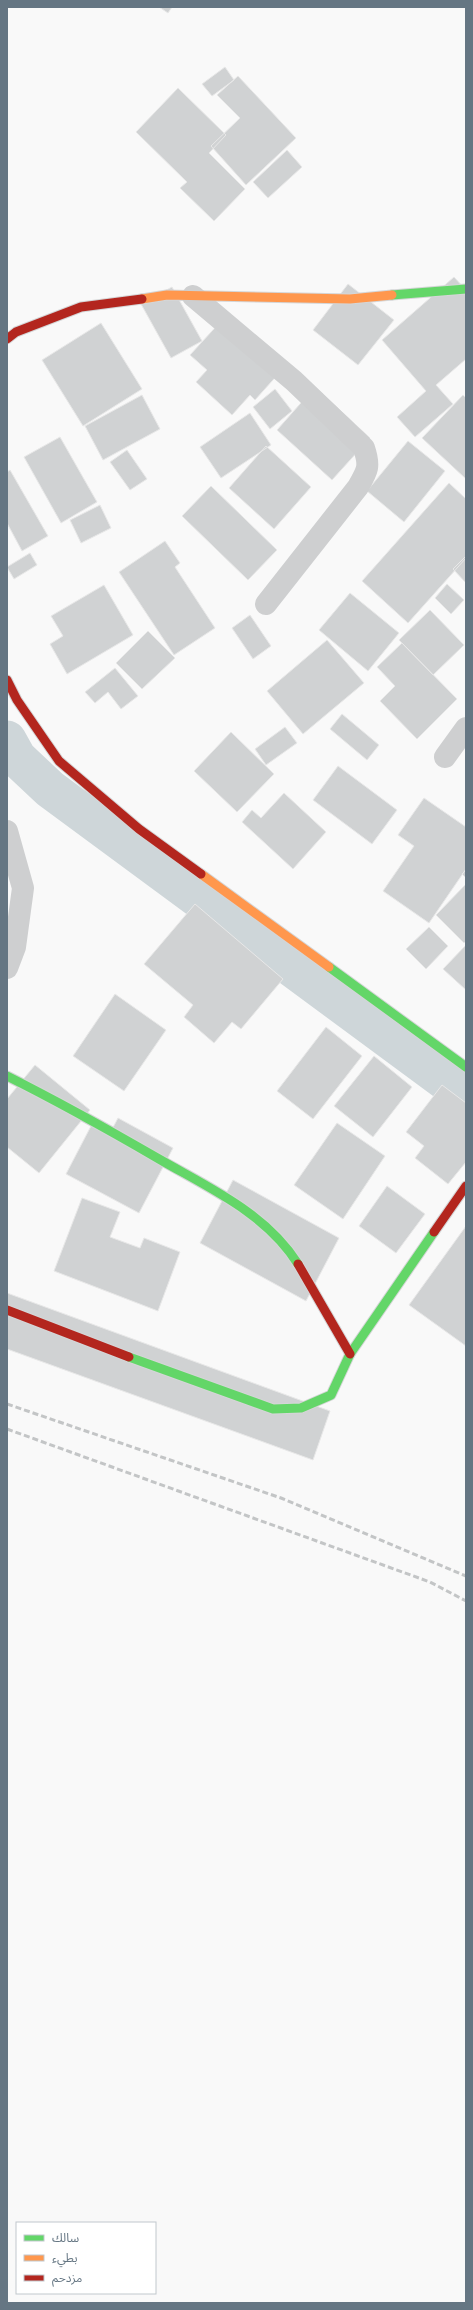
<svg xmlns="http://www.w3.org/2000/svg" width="473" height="2310" font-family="Cabin,'Noto Sans Arabic',sans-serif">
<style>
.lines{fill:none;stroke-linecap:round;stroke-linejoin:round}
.canal{stroke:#ced6d9;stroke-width:39}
.building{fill:#d0d2d3;stroke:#e8e8e8}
.fast-casing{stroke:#d5d6d7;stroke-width:11}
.slow-casing{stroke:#d5d6d7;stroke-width:11}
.jam-casing{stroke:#d5d6d7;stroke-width:11}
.street{stroke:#cecfd0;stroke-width:22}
.fast{stroke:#63d668;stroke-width:9}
.slow{stroke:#ff974d;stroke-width:9}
.jam{stroke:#b3261e;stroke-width:9}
.rail{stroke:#c3c5c6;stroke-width:3;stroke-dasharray:6 3;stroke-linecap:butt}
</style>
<rect width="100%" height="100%" fill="#f9f9f9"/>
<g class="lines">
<!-- canal -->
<path class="canal" d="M7 740 17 758 50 789 466 1096"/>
</g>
<!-- building -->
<path class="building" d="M159 7H172L168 13Z
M225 67 234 80 212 96 202 84Z
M238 76 296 138 246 185 211 146 240 118 217 95Z
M178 88 226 135 209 153 245 189 214 221 180 188 187 182 136 132Z
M287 150 302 167 268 198 253 182Z
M454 277 466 290V359L436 385 453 404 415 437 397 417 426 391 382 340Z
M348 284 394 320 358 365 313 330Z
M172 287 202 341 171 358 141 304Z
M223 319 281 371 255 400 250 395 232 415 196 382 207 370 190 355Z
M101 323 142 389 83 426 42 360Z
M315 387 370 438 332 480 277 430Z
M275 389 292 411 270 429 253 407Z
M142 395 160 429 103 460 85 426Z
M463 395 466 398V479L422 438Z
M250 413 271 445 221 478 200 447Z
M60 437 97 502 61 523 24 457Z
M408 441 445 471 404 522 367 491Z
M266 446 311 487 274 529 229 488Z
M127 450 147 479 130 490 110 462Z
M10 470 48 536 22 551 7 523V472Z
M449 483 466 499V558L408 623 362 581Z
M211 486 277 550 248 580 182 516Z
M100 505 111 528 81 543 70 520Z
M165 541 180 563 175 567 215 628 174 655 119 572Z
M30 553 37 565 14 579 7 567Z
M466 556V583L453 569Z
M447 584 464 600 451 614 435 598Z
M104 585 133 635 67 674 50 644 63 636 51 616Z
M350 593 399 633 368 671 319 630Z
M430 610 464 645 433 675 399 640Z
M250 615 271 646 253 659 232 628Z
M148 631 175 658 142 689 116 663Z
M327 640 364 683 303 734 267 691Z
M402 643 457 699 417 739 380 701 395 686 377 667Z
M115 668 138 696 121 709 108 692 95 703 85 692Z
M342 714 379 745 367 760 330 729Z
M285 727 297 743 266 765 255 749Z
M231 732 274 774 237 812 194 771Z
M338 766 397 810 372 844 313 800Z
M284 793 326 832 293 869 242 822 252 810 261 818Z
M424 798 466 827V869L429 923 383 891 414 846 398 835Z
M466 870V878L462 874Z
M466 884V941L464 943 436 915Z
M195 904 283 979 241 1029 232 1022 214 1043 184 1017 193 1005 144 964Z
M429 927 448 946 426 969 406 949Z
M466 945V990L443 969Z
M115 994 166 1030 124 1091 73 1056Z
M326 1027 362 1056 313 1119 277 1091Z
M374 1056 412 1087 373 1137 334 1106Z
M35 1065 90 1110 39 1173 7 1147V1099Z
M442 1085 466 1103V1162L448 1184 415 1158 424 1146 406 1132Z
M118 1118 173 1148 139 1213 66 1174 91 1126 109 1135Z
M337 1123 385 1156 343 1219 294 1185Z
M233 1180 339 1238 306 1301 200 1243Z
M387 1186 425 1214 396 1253 359 1226Z
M82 1198 120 1212 110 1237 140 1248 144 1238 180 1252 158 1311 54 1271Z
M466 1226V1346L409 1305Z
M7 1293 330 1411 313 1460 7 1349Z"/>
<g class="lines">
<defs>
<path id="fast" d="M392 295 466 289
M329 967 466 1067
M7 1076C59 1102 109 1130 159 1159 209 1188 266 1213 298 1264
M129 1357 273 1409 301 1408 331 1395 350 1354 434 1232"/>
<path id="slow" d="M142 299 167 295 350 299 392 295
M201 874 329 967"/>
<path id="jam" d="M7 339 16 332 81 307 142 299
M7 680 17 700 59 761 139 829 201 874
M434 1232 466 1186
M298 1264 350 1354
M7 1310 129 1357"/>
</defs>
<!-- fast casing -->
<use href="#fast" class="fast-casing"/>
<!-- slow casing -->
<use href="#slow" class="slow-casing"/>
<!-- jam casing -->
<use href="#jam" class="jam-casing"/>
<!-- street -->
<path class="street" d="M193 296 294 381 364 448C370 466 368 470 358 487L266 604
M445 757 466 728
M7 831 23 888 15 947 7 968"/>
<!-- fast -->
<use href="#fast" class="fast"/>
<!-- slow -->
<use href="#slow" class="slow"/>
<!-- jam -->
<use href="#jam" class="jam"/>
<!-- rail -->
<path class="rail" d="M7 1404 281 1498 466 1576
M7 1429 430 1582 466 1601"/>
</g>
<!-- border -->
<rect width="473" height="2310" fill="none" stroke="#657683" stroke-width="16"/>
<!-- legend -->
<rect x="16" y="2222" width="140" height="72" fill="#ffffff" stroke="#c1c8cd"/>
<rect x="24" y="2235" width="20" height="6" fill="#63d668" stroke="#c1c8cd"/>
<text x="52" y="2242" font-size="12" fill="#657683">سالك</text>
<rect x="24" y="2255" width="20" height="6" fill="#ff974d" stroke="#c1c8cd"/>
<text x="52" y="2262" font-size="12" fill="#657683">بطيء</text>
<rect x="24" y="2275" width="20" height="6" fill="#b3261e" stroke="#c1c8cd"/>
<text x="52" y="2282" font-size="12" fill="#657683">مزدحم</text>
</svg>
